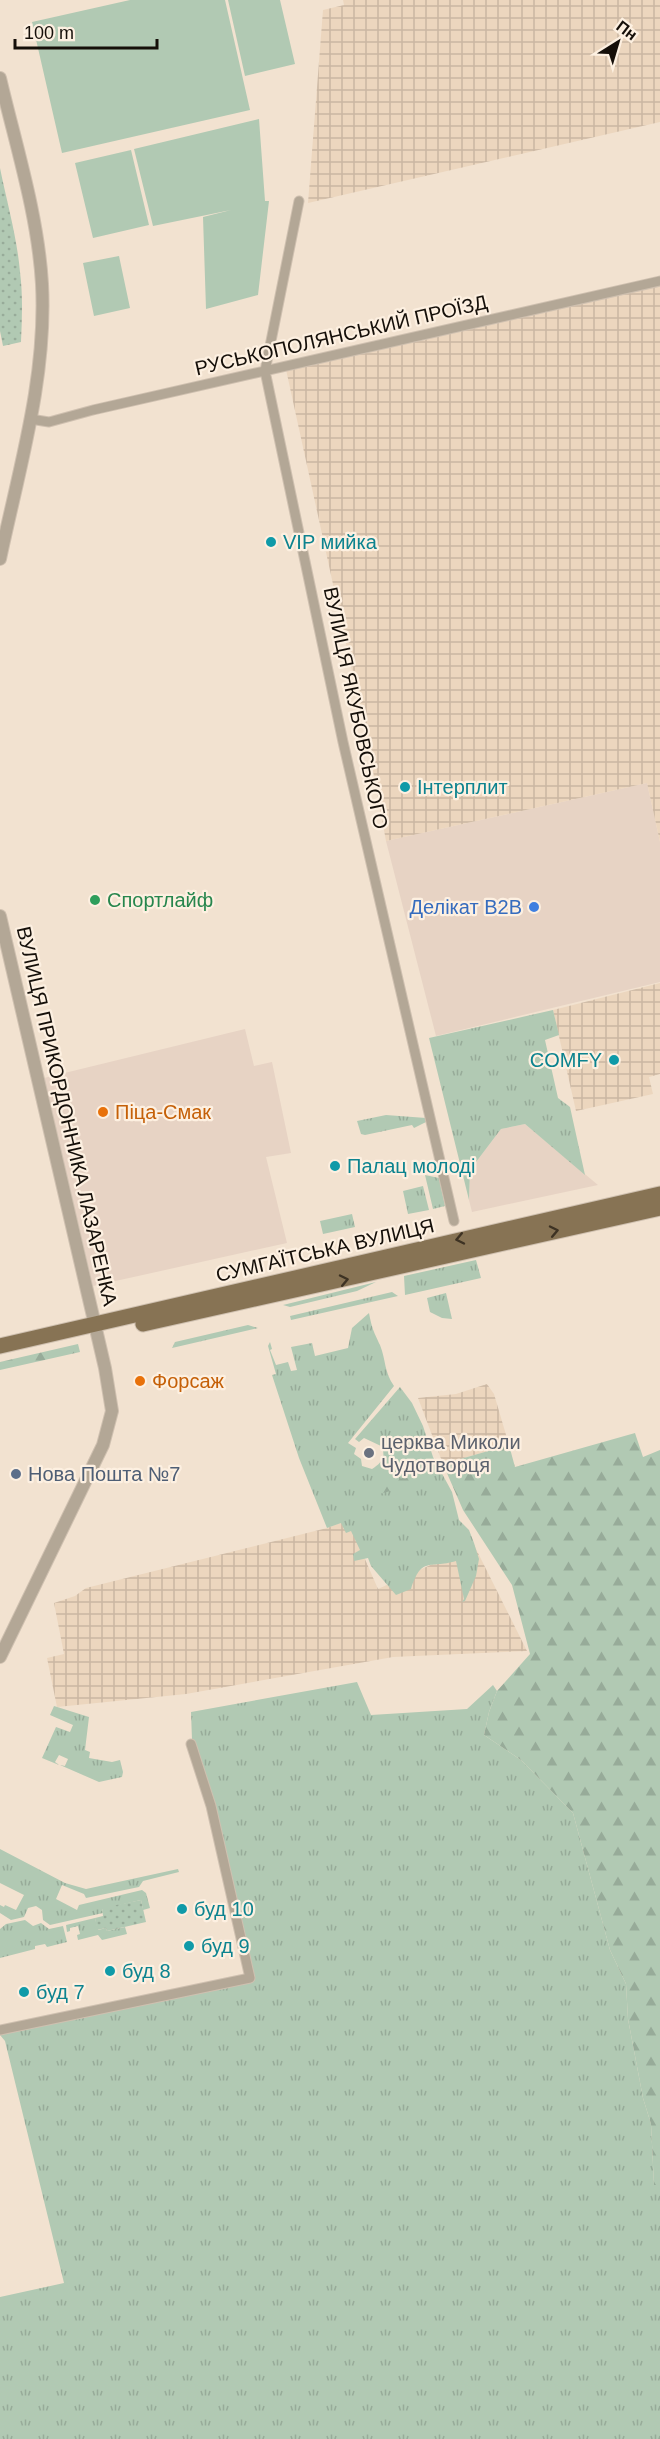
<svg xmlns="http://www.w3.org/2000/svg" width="660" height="2439" font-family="Helvetica,sans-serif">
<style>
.commercial{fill:#e7d3c4}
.industrial{fill:url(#industrial-grid)}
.grass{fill:url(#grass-tufts)}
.forest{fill:url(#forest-firs)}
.park{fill:url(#park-dots)}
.garden{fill:#b1c9b3}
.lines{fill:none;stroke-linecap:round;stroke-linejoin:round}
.minor-casing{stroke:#cfc0b0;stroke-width:11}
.tertiary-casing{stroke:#cfc0b0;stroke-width:14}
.primary-casing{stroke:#cfc0b0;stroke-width:17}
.minor{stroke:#b3a796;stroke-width:9}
.tertiary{stroke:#b3a796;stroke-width:12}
.primary{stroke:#877354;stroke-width:15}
.oneway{stroke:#3d3223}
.culture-dot{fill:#0f9aa8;stroke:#fdf0e1;stroke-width:2}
.leisure-dot{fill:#2e9e5b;stroke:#fdf0e1;stroke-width:2}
.shop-dot{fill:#3f7fe0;stroke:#fdf0e1;stroke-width:2}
.food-dot{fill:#e8710a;stroke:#fdf0e1;stroke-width:2}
.worship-dot{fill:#6b7280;stroke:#fdf0e1;stroke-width:2}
.service-dot{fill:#5c6f8a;stroke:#fdf0e1;stroke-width:2}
.labels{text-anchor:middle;stroke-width:4.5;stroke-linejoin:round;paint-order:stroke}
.street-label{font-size:20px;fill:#150f09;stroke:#fdf0e1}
.culture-label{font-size:20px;fill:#0d838f;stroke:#fdf0e1;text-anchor:start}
.leisure-label{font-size:20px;fill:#27864d;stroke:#fdf0e1;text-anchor:start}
.shop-label{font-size:20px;fill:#366cbe;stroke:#fdf0e1;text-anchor:end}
.food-label{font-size:20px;fill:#c56008;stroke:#fdf0e1;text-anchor:start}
.worship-label{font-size:20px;fill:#5b616d;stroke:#fdf0e1;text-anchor:start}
.service-label{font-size:20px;fill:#4e5e75;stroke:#fdf0e1;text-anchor:start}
</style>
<defs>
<pattern id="industrial-grid" width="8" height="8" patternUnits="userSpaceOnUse" patternTransform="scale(1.5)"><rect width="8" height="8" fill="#ecd6be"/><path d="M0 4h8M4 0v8" fill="none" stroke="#cab6a2"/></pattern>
<pattern id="grass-tufts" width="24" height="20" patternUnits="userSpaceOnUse" patternTransform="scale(1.5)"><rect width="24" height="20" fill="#b1c9b3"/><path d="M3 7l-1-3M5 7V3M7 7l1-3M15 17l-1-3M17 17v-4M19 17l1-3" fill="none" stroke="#97ab99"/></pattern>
<pattern id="forest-firs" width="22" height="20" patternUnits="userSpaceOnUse" patternTransform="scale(1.5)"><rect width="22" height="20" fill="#b1c9b3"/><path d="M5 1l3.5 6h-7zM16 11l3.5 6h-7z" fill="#97ab99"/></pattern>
<pattern id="park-dots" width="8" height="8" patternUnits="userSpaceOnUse" patternTransform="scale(1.5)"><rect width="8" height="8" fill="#b1c9b3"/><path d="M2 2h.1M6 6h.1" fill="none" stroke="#97ab99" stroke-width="1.8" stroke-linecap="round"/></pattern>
</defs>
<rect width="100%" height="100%" fill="#f2e2d0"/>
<!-- commercial -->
<path class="commercial" d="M647 783 660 842V982L436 1036 386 841Z
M245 1029 254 1066 272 1062 291 1153 266 1157 287 1243 93 1286 44 1078Z
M525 1124 598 1185 472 1212 469 1200 470 1170 501 1129Z"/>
<!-- industrial -->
<path class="industrial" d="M343 0H660V122L308 203 323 10 344 5Z
M660 285V842L647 783 386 841 368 744 285 365Z
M660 983V1074L649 1077 653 1094 576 1111 553 1010Z
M487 1384 494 1394 509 1445 443 1464 418 1398 456 1394Z
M348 1520 378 1589 474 1545 527 1651 393 1657 186 1694 57 1707 47 1658 64 1654 54 1603 75 1596 86 1588 327 1528Z"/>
<!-- grass -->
<path class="grass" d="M553 1010 559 1035 545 1040 558 1098 570 1107 585 1175 525 1124 501 1129 470 1170 469 1200 429 1038Z
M386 1115 426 1118V1122L414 1128 412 1125 365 1135 361 1134 357 1121Z
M425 1175 439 1178 445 1206 433 1209Z
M423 1186 429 1210 408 1214 403 1191Z
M352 1214 355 1227 323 1234 320 1221Z
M476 1260 481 1278 405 1295 404 1276Z
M376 1282 357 1291 290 1307 283 1305Z
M392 1292 398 1296 291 1320 290 1316Z
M446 1293 452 1319 442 1318 430 1312 427 1298Z
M369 1313C372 1329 374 1332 380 1345 386 1360 384 1372 394 1386L348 1443 356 1448 354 1454 361 1459 362 1466 372 1469C381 1463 387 1457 381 1446L364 1438 359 1442 355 1439 400 1387 412 1403 423 1426 433 1457 452 1492 459 1520 469 1530 474 1543 479 1559 476 1576 465 1601 462 1602 464 1599 456 1561C428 1569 422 1556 411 1589L396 1595 371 1566 368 1558 354 1561 353 1554 360 1550 351 1531 346 1533 341 1523 327 1528 299 1458 272 1375 276 1374 268 1346 270 1342 272 1349 270 1350 276 1365 288 1362 291 1371 297 1370 291 1347 312 1343 315 1356 348 1348 352 1328Z
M248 1325 258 1328 172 1348 175 1342Z
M357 1682 371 1715 467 1709 493 1685 497 1691 489 1712 484 1735 521 1760 573 1813 610 1950 626 1984 628 2019 643 2098 651 2124 654 2185H660V2439H0V2297L64 2283 5 2041 0 2035V2030L250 1978 192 1740 191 1712Z
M54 1706 89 1717 85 1750 90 1752 89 1758 112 1762 120 1760 123 1772 122 1777 99 1782 60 1765 65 1766 68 1759 59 1755 55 1762 59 1765 42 1758 56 1727 70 1732 73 1725 50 1715Z
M0 1849 65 1883 86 1889 178 1869 179 1872 143 1881 139 1887 86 1898 84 1894 62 1885 56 1899 77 1910 79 1905 142 1890 146 1893 150 1908 143 1910 141 1900 102 1909 103 1913 50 1925 43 1920 42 1910 36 1906 28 1908 24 1917 11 1920 0 1913V1905L4 1907 5 1905 16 1910 24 1895 0 1883Z
M95 1918 98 1930 106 1928 107 1931 125 1927 127 1934 102 1940 98 1935 78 1940 77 1935 80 1934 78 1926 70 1928V1931L67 1932 66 1925Z
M25 1920 33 1926 41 1923 49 1929 63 1926 67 1942 47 1947 45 1944 35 1946V1949L0 1958V1929L6 1924Z"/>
<!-- forest -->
<path class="forest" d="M78 1344 80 1352 0 1370V1362Z
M635 1433 643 1457 660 1450V2185H654L651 2124 643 2098 628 2019 626 1984 610 1950 573 1813 521 1760 484 1735 489 1712 497 1691 530 1654 512 1585 463 1510 443 1464 509 1445 515 1467Z
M412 1466H416L419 1480 416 1484 361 1499 359 1491 413 1475 410 1469Z"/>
<!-- park -->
<path class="park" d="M0 168C7 203 17 237 20 272 23 295 22 319 21 342L3 346 0 331Z
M141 1900 146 1922 107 1931 106 1928 97 1930 95 1918 103 1916 102 1908Z"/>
<!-- garden -->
<path class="garden" d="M130 0H225L250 110 62 153 32 22Z
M228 0H280L295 64 245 76Z
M259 119 265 201H269L258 295 206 309 203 217 231 210 153 226 134 149Z
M131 150 149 225 93 238 75 163Z
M119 256 130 308 94 316 83 263Z"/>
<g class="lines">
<defs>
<path id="minor" d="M299 201 265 371 343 742 454 1221
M30 419 49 422 93 410 660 281
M0 2030 250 1978 211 1806 191 1744"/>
<path id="tertiary" d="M0 78C16 146 38 215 42 284 47 377 19 469 0 559
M0 916 105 1368 112 1411 103 1445 0 1657"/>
<path id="primary" d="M143 1324 660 1208
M0 1346 660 1194"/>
</defs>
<!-- minor casing -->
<use href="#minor" class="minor-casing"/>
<!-- tertiary casing -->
<use href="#tertiary" class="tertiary-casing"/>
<!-- primary casing -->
<use href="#primary" class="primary-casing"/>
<!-- minor -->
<use href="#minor" class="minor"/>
<!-- tertiary -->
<use href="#tertiary" class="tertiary"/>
<!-- primary -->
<use href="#primary" class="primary"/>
</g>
<!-- one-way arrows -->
<defs><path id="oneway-chevron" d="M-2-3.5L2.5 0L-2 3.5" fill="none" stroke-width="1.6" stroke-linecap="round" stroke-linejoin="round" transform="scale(1.5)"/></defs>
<g class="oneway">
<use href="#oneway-chevron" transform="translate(554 1231) rotate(-12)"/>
<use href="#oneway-chevron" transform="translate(460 1239) rotate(168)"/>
<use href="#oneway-chevron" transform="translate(344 1280) rotate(-12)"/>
</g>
<!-- markers -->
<g class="culture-dot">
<circle cx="271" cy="542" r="6"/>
<circle cx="405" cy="787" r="6"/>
<circle cx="614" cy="1060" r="6"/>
<circle cx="335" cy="1166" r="6"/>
<circle cx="182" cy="1909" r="6"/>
<circle cx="189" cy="1946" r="6"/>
<circle cx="110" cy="1971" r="6"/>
<circle cx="24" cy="1992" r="6"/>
</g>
<circle class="leisure-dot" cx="95" cy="900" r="6"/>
<circle class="shop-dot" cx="534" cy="907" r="6"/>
<g class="food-dot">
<circle cx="103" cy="1112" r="6"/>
<circle cx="140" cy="1381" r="6"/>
</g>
<circle class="worship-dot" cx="369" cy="1453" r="6"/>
<circle class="service-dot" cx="16" cy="1474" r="6"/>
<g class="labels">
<!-- street labels -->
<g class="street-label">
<text transform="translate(341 335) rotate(-13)" y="7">РУСЬКОПОЛЯНСЬКИЙ ПРОЇЗД</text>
<text transform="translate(356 708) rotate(78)" y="7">ВУЛИЦЯ ЯКУБОВСЬКОГО</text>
<text transform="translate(67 1116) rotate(77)" y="7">ВУЛИЦЯ ПРИКОРДОННИКА ЛАЗАРЕНКА</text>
<text transform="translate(325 1250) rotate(-13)" y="7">СУМГАЇТСЬКА ВУЛИЦЯ</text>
</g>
<!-- culture labels -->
<g class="culture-label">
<text x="283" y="549">VIP мийка</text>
<text x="417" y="794">Інтерплит</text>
<text x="602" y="1067" text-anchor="end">COMFY</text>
<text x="347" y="1173">Палац молоді</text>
<text x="194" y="1916">буд 10</text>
<text x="201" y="1953">буд 9</text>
<text x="122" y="1978">буд 8</text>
<text x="36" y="1999">буд 7</text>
</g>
<!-- leisure labels -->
<g class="leisure-label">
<text x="107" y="907">Спортлайф</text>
</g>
<!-- shop labels -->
<g class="shop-label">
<text x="522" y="914">Делікат B2B</text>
</g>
<!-- food labels -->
<g class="food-label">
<text x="115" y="1119">Піца-Смак</text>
<text x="152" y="1388">Форсаж</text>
</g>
<!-- worship labels -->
<g class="worship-label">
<text x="381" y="1449">церква Миколи<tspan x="381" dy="23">Чудотворця</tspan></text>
</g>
<!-- service labels -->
<g class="service-label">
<text x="28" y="1481">Нова Пошта №7</text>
</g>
</g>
<!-- north arrow -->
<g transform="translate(618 42) rotate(37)" stroke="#fdf0e1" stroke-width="4.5" paint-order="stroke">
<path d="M0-4.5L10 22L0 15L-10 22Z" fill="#150f09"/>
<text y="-9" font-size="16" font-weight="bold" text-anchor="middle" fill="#150f09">Пн</text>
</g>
<!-- scale -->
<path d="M15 39v9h142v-9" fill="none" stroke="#150f09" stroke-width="3"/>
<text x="24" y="39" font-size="18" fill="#150f09" stroke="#fdf0e1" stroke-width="4.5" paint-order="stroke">100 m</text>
</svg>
